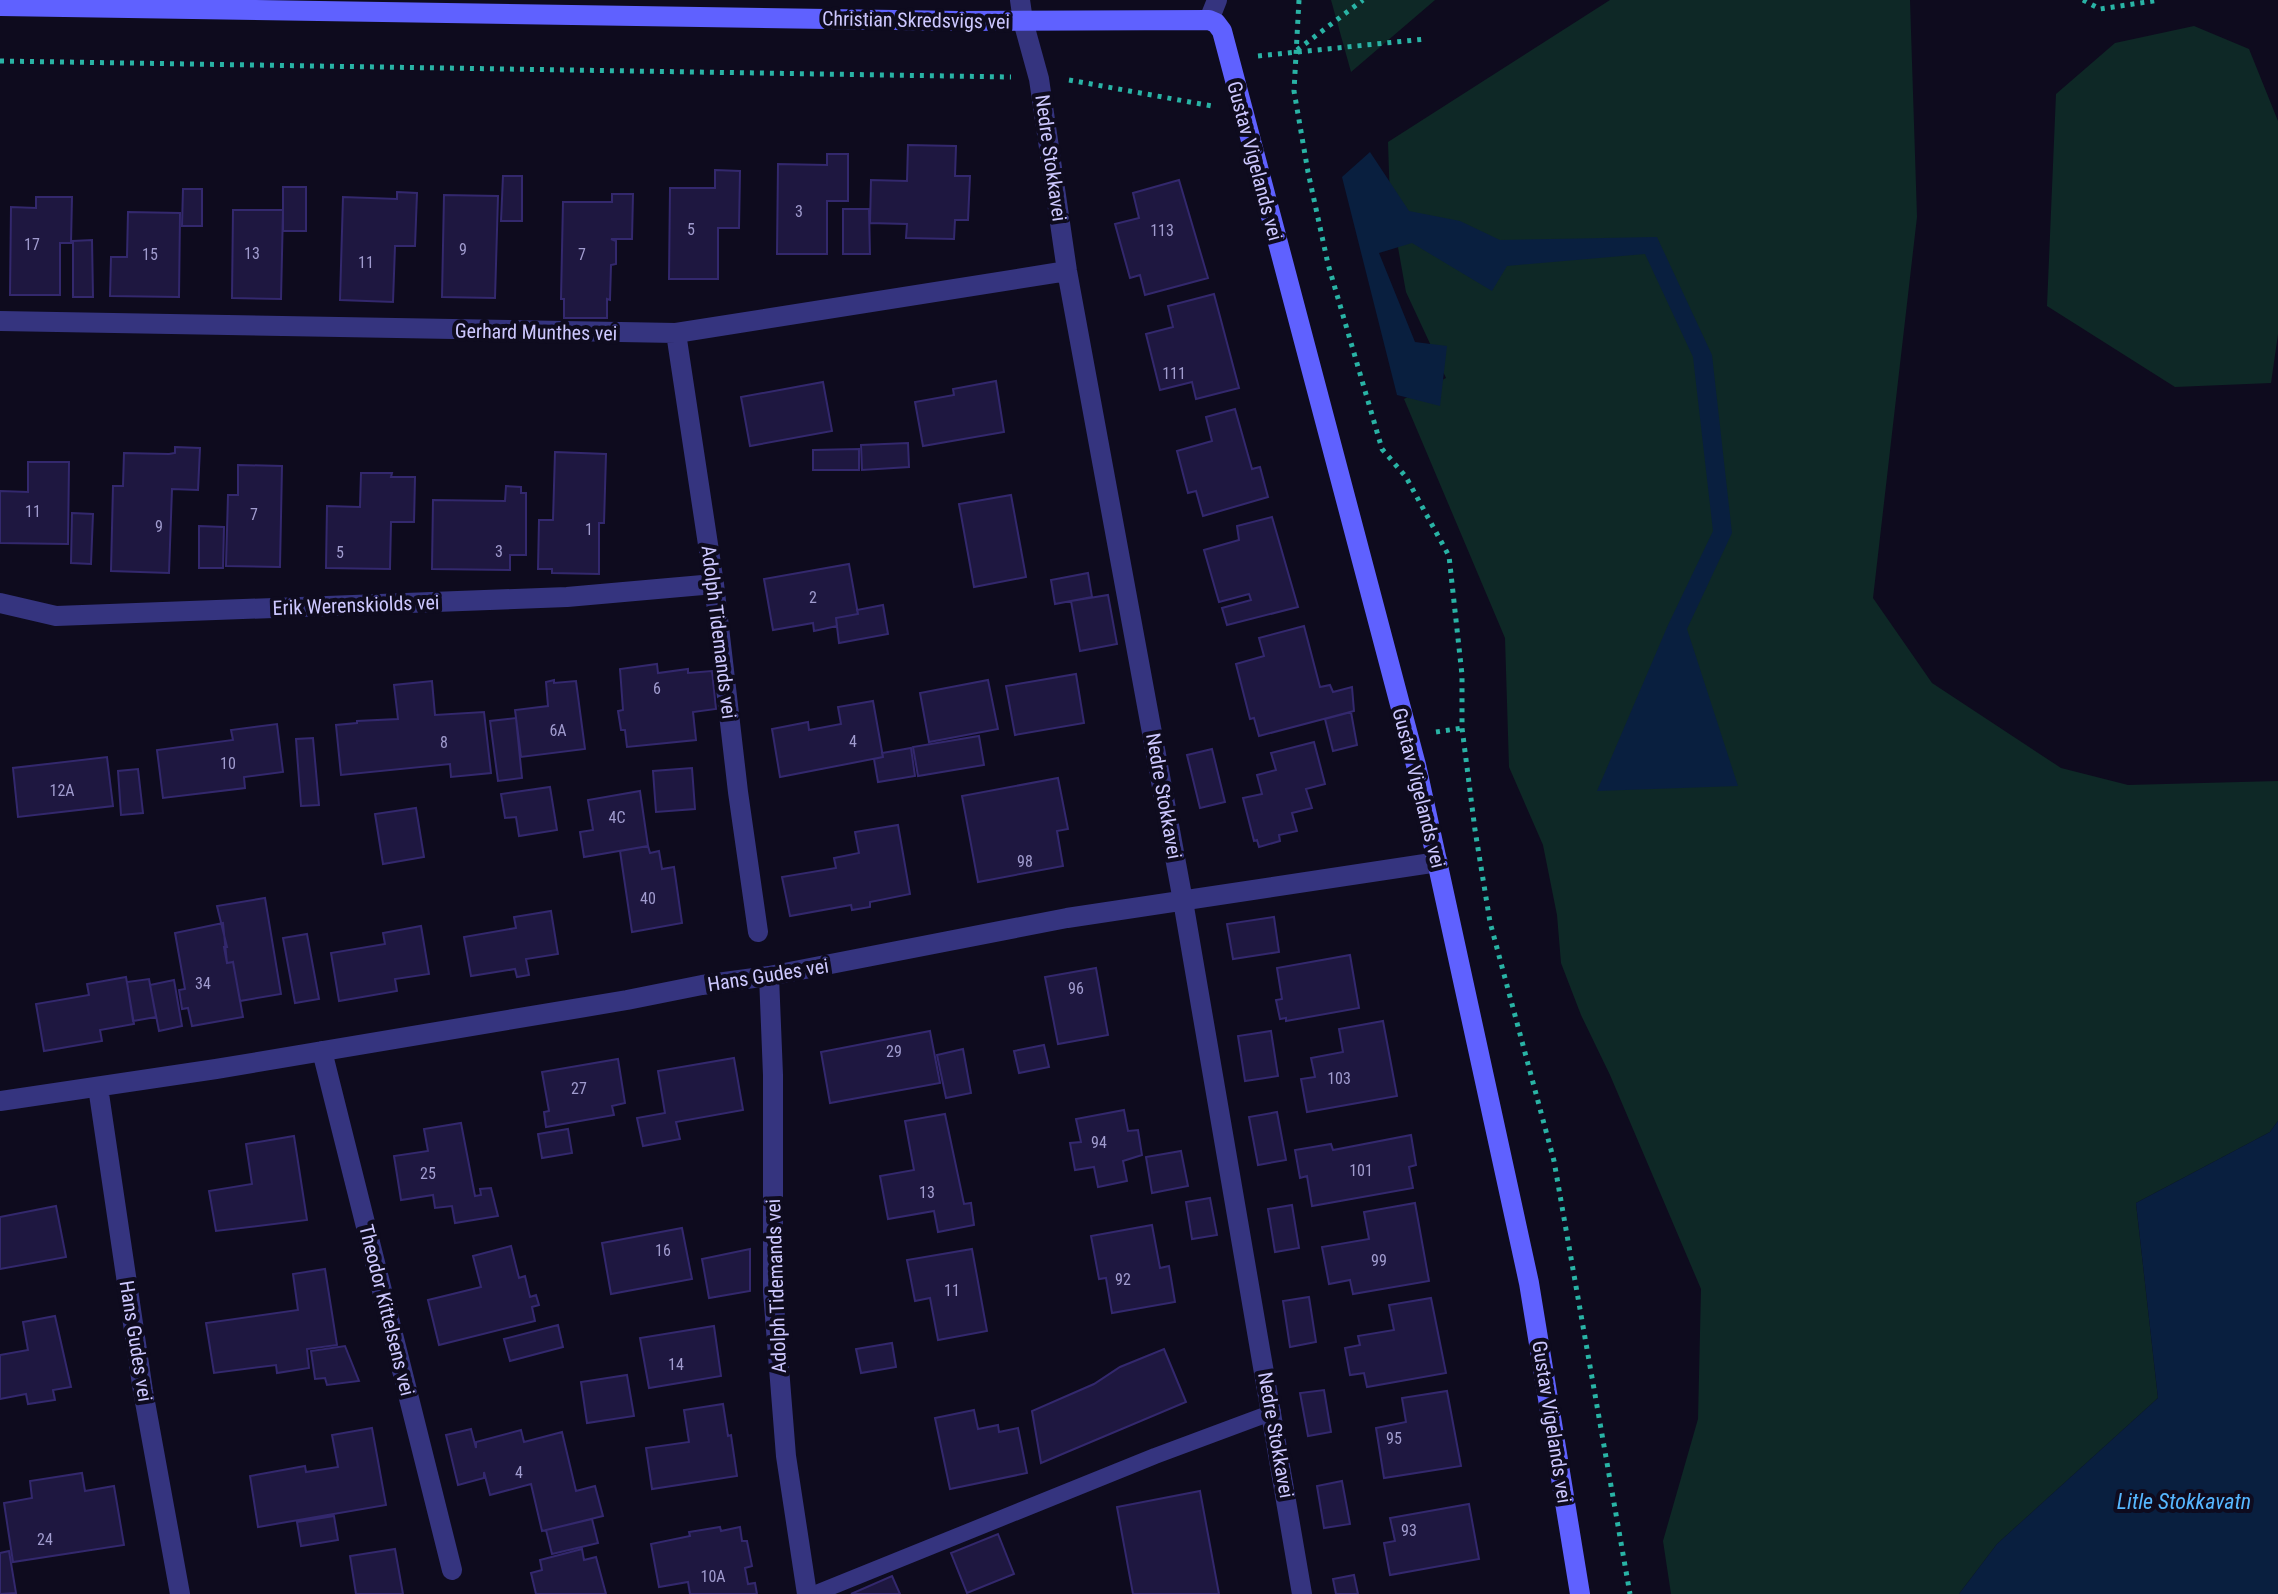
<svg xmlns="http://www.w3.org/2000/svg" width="2278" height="1594" font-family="'Roboto Condensed',sans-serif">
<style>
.green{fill:#0e2826}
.water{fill:#091f3f}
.building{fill:#1e1740;stroke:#33286d;stroke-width:2}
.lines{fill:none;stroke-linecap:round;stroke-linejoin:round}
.path{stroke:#29b3a5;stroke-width:5;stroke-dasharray:4 6;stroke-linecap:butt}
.service{stroke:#35347f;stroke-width:16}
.minor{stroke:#35347f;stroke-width:20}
.secondary{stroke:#5f61ff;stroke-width:20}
.labels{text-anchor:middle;stroke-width:8;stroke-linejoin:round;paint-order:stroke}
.number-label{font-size:16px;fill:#a19ccf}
.street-label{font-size:20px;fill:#cdc8ff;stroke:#0e0b1e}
.water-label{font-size:22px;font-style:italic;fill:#56b7ff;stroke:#0e0b1e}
</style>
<rect width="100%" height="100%" fill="#0e0b1e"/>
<!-- green -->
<path class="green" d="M1331 0H1435L1351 72Z
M1610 0H1910L1917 217 1873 598 1932 683 2061 768 2128 785 2278 781V1121L2270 1132 2136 1203 2158 1398 1997 1544 1959 1594H1671L1663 1541 1698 1419 1701 1289 1610 1075 1581 1015 1561 963 1557 915 1543 845 1509 767 1505 638 1404 399 1446 378 1406 292 1390 203 1388 142Z
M2194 26 2249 49 2278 121V334L2271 383 2175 387 2047 306 2056 94 2115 43Z"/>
<!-- water -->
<path class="water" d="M1370 152 1409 211 1460 221 1500 240 1657 237 1712 355 1732 533 1687 629 1738 786 1597 791 1668 625 1713 531 1693 357 1645 254 1507 266 1492 291 1412 243 1379 253 1415 342 1447 346 1440 406 1397 395 1342 177Z
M2278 1121V1594H1959L1997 1544 2158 1398 2136 1203 2270 1132Z"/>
<!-- building -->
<path class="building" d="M908 145 956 146 955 176H970L968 220H955L954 239 906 238 907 224 870 223 871 180 907 181Z
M827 154H848V201H827V254H777L778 164 827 165Z
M715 170 740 171 739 228H718V279H669L670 188H715Z
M503 176H522V221H501Z
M1179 180 1208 278 1145 295 1140 275 1130 278 1115 224 1139 218 1133 193Z
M283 187H306V231H283Z
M183 189H202V226H182Z
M397 192 417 193 415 246H395L393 302 340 300 343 197 397 199Z
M612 194H633L632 239H611L616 241V264L611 265 610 300 607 299V318H564V299H561L563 202H612Z
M444 195 498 196 495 298 442 297Z
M36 197H72L71 243H60V295H10L11 207 36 208Z
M843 209H869L870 254H843Z
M233 210H283L281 299 232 298Z
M128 212 180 213 179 297 110 296 111 257H127Z
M92 240 93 297H73V241Z
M1214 294 1239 388 1196 399 1192 382 1160 390 1146 334 1173 327 1168 306Z
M996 381 1004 432 923 446 915 402 954 395 953 389Z
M823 382 832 431 750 446 741 397Z
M1235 409 1252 469 1260 467 1268 497 1203 516 1196 491 1188 493 1177 451 1212 441 1206 417Z
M908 443 909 467 862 470 861 445Z
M175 447 200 448 198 490 172 489 169 573 111 571 113 486H123L124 453 169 454 175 453Z
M859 449V470H813V450Z
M555 452 606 454 604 523H599V574L552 573V569H538L539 520H553Z
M28 462H69L68 544 0 543V491L28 492Z
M238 465 282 466 280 567 226 566 228 495H238Z
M361 473H392L391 477H415L414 522H391L390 569 326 568 327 506 360 507Z
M506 486 521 487V493H526V555H510V570L432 569 433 500 505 501Z
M1011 495 1026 577 974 587 959 504Z
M72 513 93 514 91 564 71 563Z
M1272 517 1298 607 1227 625 1222 608 1251 600 1249 594 1219 602 1204 550 1239 540 1237 526Z
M199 526 224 527 223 568H199Z
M849 564 858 614 836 618 837 626 814 631 813 623 773 630 764 579Z
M1088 573 1092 597 1055 604 1051 580Z
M1108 595 1117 644 1080 651 1071 601Z
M883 605 888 634 839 643 836 618 858 614 857 610Z
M1304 626 1320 687 1330 685 1333 692 1352 687 1354 711 1259 736 1254 718 1250 719 1236 664 1264 656 1259 638Z
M657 664 658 673 688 669V673L712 671 716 709 693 712 696 740 627 747 625 730H621L618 711 623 710 620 669Z
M1076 674 1084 723 1015 735 1006 686Z
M554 680V683L576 681 585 749 521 757 515 710 548 706 546 682Z
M988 680 998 729 929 742 920 693Z
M432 681 435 715 484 712 491 773 451 777 450 764 341 775 336 725 357 723V721L398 719 394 685Z
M873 701 883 757 780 777 772 729 808 722 809 730 841 724 838 707Z
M1351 712 1357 745 1333 751 1325 719Z
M516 718 522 778 498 781 490 721Z
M277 724 283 772 244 777 245 788 163 798 157 750 233 740 231 730Z
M979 736 984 765 918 776 913 747Z
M313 738 319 805 301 806 296 739Z
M1314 742 1325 784 1306 789 1312 808 1292 813 1297 831 1279 835 1280 841 1259 847 1257 840 1254 841 1243 798 1262 794 1257 775 1276 770 1271 753Z
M911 748 915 776 878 782 874 759 883 757 882 753Z
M1212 749 1225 802 1200 808 1187 755Z
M107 757 113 806 18 817 13 768Z
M692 768 695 809 656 812 653 771Z
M138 769 143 813 121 815 118 771Z
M1058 778 1068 829 1057 831 1063 866 978 882 962 796Z
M550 787 557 830 519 836 516 817 505 818 501 794Z
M640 791 648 846 584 857 580 832 593 830 588 800Z
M416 808 424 857 383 864 375 814Z
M898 825 910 894 870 902V907L852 910 851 905 790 916 782 877 836 868 834 858 859 853 855 832Z
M648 846 650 853 659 851 662 869 674 867 682 923 632 932 620 851Z
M265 898 281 994 240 1001 233 962 227 963 224 947H227L217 906Z
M551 911 558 954 526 959 529 975 517 977 515 969 471 976 464 937 516 928 514 917Z
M1274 917 1279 952 1233 959 1227 924Z
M223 923 227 963 233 962 243 1017 192 1026 188 1008 182 1009 179 990 185 989 175 933Z
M421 926 429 974 395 979 397 991 339 1001 331 953 385 944 383 933Z
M307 934 319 999 295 1003 283 938Z
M1350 955 1359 1008 1286 1021V1018L1280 1019 1276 1000 1282 999 1277 968Z
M1096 968 1108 1035 1058 1044 1045 977Z
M126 977 134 1024 100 1030 102 1041 44 1051 36 1004 89 995 87 984Z
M149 979 156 1017 133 1021 127 982Z
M174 980 182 1026 159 1031 150 985Z
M1383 1021 1397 1096 1307 1112 1301 1079 1315 1077 1311 1058 1343 1052 1339 1029Z
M930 1031 940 1083 830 1103 821 1052Z
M1271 1031 1278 1076 1245 1081 1238 1036Z
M1044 1045 1049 1067 1019 1073 1014 1051Z
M963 1049 971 1093 946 1098 937 1055Z
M734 1058 743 1110 676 1122 680 1139 643 1146 637 1118 665 1113 658 1071Z
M618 1059 625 1103 612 1106 614 1115 546 1127 544 1112 549 1111 542 1072Z
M1124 1110 1128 1131 1138 1130 1142 1155 1123 1161 1127 1181 1098 1187 1094 1167 1075 1170 1070 1143 1081 1142 1076 1119Z
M1277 1112 1286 1160 1258 1165 1249 1117Z
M945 1114 964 1204 971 1203 974 1225 938 1232 934 1211 888 1219 880 1176 914 1170 905 1121Z
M461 1123 475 1196 481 1195 480 1189 491 1188 498 1216 455 1223 452 1206 435 1208 433 1195 401 1200 394 1156 428 1151 424 1129Z
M568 1129 572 1153 542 1158 538 1134Z
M1411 1135 1416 1165 1409 1167 1413 1188 1312 1206 1307 1176 1300 1178 1295 1150 1331 1144 1333 1150Z
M294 1136 307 1220 216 1231 209 1191 252 1184 246 1144Z
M1181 1151 1188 1186 1152 1193 1146 1157Z
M1210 1198 1217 1235 1192 1239 1186 1202Z
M1415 1203 1429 1281 1353 1294 1350 1280 1329 1284 1322 1247 1369 1239 1364 1212Z
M1292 1205 1299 1248 1275 1252 1268 1209Z
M56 1206 66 1257 0 1269V1217Z
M1152 1225 1160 1268 1169 1266 1175 1302 1112 1313 1106 1278 1099 1279 1091 1236Z
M682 1228 692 1279 611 1294 602 1243Z
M511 1246 519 1278 525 1276 530 1297 536 1295 539 1305 532 1307 535 1321 439 1345 428 1300 481 1287 473 1256Z
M750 1249V1291L709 1298 702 1259Z
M972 1249 987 1331 938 1340 930 1298 915 1301 907 1260Z
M325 1269 337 1345 307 1349 309 1368 277 1373 276 1365 214 1373 206 1323 298 1310 293 1274Z
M1309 1297 1316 1342 1290 1347 1283 1301Z
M1431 1298 1446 1373 1367 1387 1364 1373 1350 1375 1345 1348 1360 1345 1358 1336 1394 1330 1389 1305Z
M55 1316 71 1387 53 1390 55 1400 28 1404 26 1394 0 1399V1355L28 1350 23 1322Z
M558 1325 563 1347 510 1361 504 1339Z
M714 1326 721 1376 649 1388 640 1338Z
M892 1343 896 1367 861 1373 856 1349Z
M345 1346 359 1381 327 1385 325 1378 315 1379 311 1351Z
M1164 1349 1186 1402 1041 1463 1032 1411 1094 1384 1120 1367Z
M627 1375 634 1416 587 1423 581 1382Z
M1324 1390 1331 1432 1308 1436 1300 1393Z
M1447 1391 1461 1466 1384 1478 1376 1428 1406 1422 1402 1398Z
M723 1404 728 1436 731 1435 737 1476 652 1489 646 1448 689 1442 684 1410Z
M974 1410 978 1429 998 1425 999 1432 1018 1428 1027 1473 950 1489 935 1418Z
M372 1428 386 1505 258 1527 250 1476 305 1466 306 1472 338 1467 332 1435Z
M471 1429 476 1448V1442L521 1430 524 1442 562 1432 576 1491 595 1486 603 1516 542 1531 531 1484 490 1495 484 1472V1478L458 1485 446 1435Z
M82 1473 85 1491 114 1486 124 1545 13 1562 4 1503 32 1498 30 1481Z
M1342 1481 1350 1524 1324 1528 1317 1486Z
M1200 1491 1219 1594H1133L1117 1507Z
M1469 1504 1479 1559 1390 1575 1384 1543 1395 1541 1390 1518Z
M334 1516 338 1540 301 1546 297 1522Z
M592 1519 598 1543 552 1554 546 1530Z
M720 1527 721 1531 740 1527 742 1541H747L752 1566 745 1568 748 1584 755 1583 757 1594H690L688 1582 659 1587 651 1544 690 1536 689 1532Z
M998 1534 1014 1574 967 1593 951 1553Z
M395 1549 403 1594H356L350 1556Z
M582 1549 584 1560 596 1557 606 1594H536L531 1573 542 1570 540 1560Z
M9 1551 16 1593 0 1594V1553Z
M1354 1575 1358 1594H1336L1333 1579Z
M892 1576 900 1594H851Z"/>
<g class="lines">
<!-- path -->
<path class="path" d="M1299 0 1294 91 1308 172 1328 264 1382 449 1406 477 1449 556 1462 675V728L1475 830 1490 922 1554 1161 1630 1594
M2083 0 2100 9 2160 0
M1297 50 1363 0
M1258 56 1425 39
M0 61 1011 77
M1069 80 1212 106
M1436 732 1462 728"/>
<!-- service -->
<path class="service" d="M814 1594 1155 1456 1273 1412"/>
<!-- minor -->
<path class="minor" d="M1020 0 1023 21 1039 79 1067 271 1183 901 1302 1594
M1209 20 1217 0
M0 321 676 333 1067 271
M676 333 714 584 738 792 758 932
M0 603 56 616 567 597 714 584
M769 976 773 1075V1292L786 1456 807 1594
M322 1051 452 1570
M98 1087 143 1391 180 1594
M0 1101 216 1069 627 1000 702 985 769 976 1067 918 1438 862"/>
<!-- secondary -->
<path class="secondary" d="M0 6 960 21 1209 20 1216 23 1222 31 1416 765 1529 1283 1580 1594"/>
</g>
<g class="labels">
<!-- number labels -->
<g class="number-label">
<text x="799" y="217">3</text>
<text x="691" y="235">5</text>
<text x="1162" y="236">113</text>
<text x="32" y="250">17</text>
<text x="463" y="255">9</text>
<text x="252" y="259">13</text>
<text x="150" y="260">15</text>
<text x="582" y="260">7</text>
<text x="366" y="268">11</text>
<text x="1174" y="379">111</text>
<text x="33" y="517">11</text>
<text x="254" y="520">7</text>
<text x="159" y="532">9</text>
<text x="589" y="535">1</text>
<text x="499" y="557">3</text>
<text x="340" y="558">5</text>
<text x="813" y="603">2</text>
<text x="657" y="694">6</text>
<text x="558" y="736">6A</text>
<text x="853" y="747">4</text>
<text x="444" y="748">8</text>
<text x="228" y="769">10</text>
<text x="62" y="796">12A</text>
<text x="617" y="823">4C</text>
<text x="1025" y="867">98</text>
<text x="648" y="904">40</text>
<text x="203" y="989">34</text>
<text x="1076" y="994">96</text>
<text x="894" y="1057">29</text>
<text x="1339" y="1084">103</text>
<text x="579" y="1094">27</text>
<text x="1099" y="1148">94</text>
<text x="1361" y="1176">101</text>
<text x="428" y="1179">25</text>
<text x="927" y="1198">13</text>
<text x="663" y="1256">16</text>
<text x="1379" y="1266">99</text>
<text x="1123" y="1285">92</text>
<text x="952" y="1296">11</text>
<text x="676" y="1370">14</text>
<text x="1394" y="1444">95</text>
<text x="519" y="1478">4</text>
<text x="1409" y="1536">93</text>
<text x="45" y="1545">24</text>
<text x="713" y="1582">10A</text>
</g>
<!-- street labels -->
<g class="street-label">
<text transform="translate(916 20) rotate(1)" y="7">Christian Skredsvigs vei</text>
<text transform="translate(1051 158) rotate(82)" y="7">Nedre Stokkavei</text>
<text transform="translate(1255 161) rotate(75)" y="7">Gustav Vigelands vei</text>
<text transform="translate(536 332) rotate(1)" y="7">Gerhard Munthes vei</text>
<text transform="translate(356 605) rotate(-2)" y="7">Erik Werenskiolds vei</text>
<text transform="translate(719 632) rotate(83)" y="7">Adolph Tidemands vei</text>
<text transform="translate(1419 788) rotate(76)" y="7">Gustav Vigelands vei</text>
<text transform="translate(1164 796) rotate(80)" y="7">Nedre Stokkavei</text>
<text transform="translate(768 975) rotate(-9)" y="7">Hans Gudes vei</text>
<text transform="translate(776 1286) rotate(-92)" y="7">Adolph Tidemands vei</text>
<text transform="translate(387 1310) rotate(76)" y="7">Theodor Kittelsens vei</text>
<text transform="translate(136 1341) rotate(81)" y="7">Hans Gudes vei</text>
<text transform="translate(1552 1422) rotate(81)" y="7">Gustav Vigelands vei</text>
<text transform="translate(1276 1435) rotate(80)" y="7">Nedre Stokkavei</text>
</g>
<!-- water labels -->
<g class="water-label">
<text x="2184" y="1509">Litle Stokkavatn</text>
</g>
</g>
</svg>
